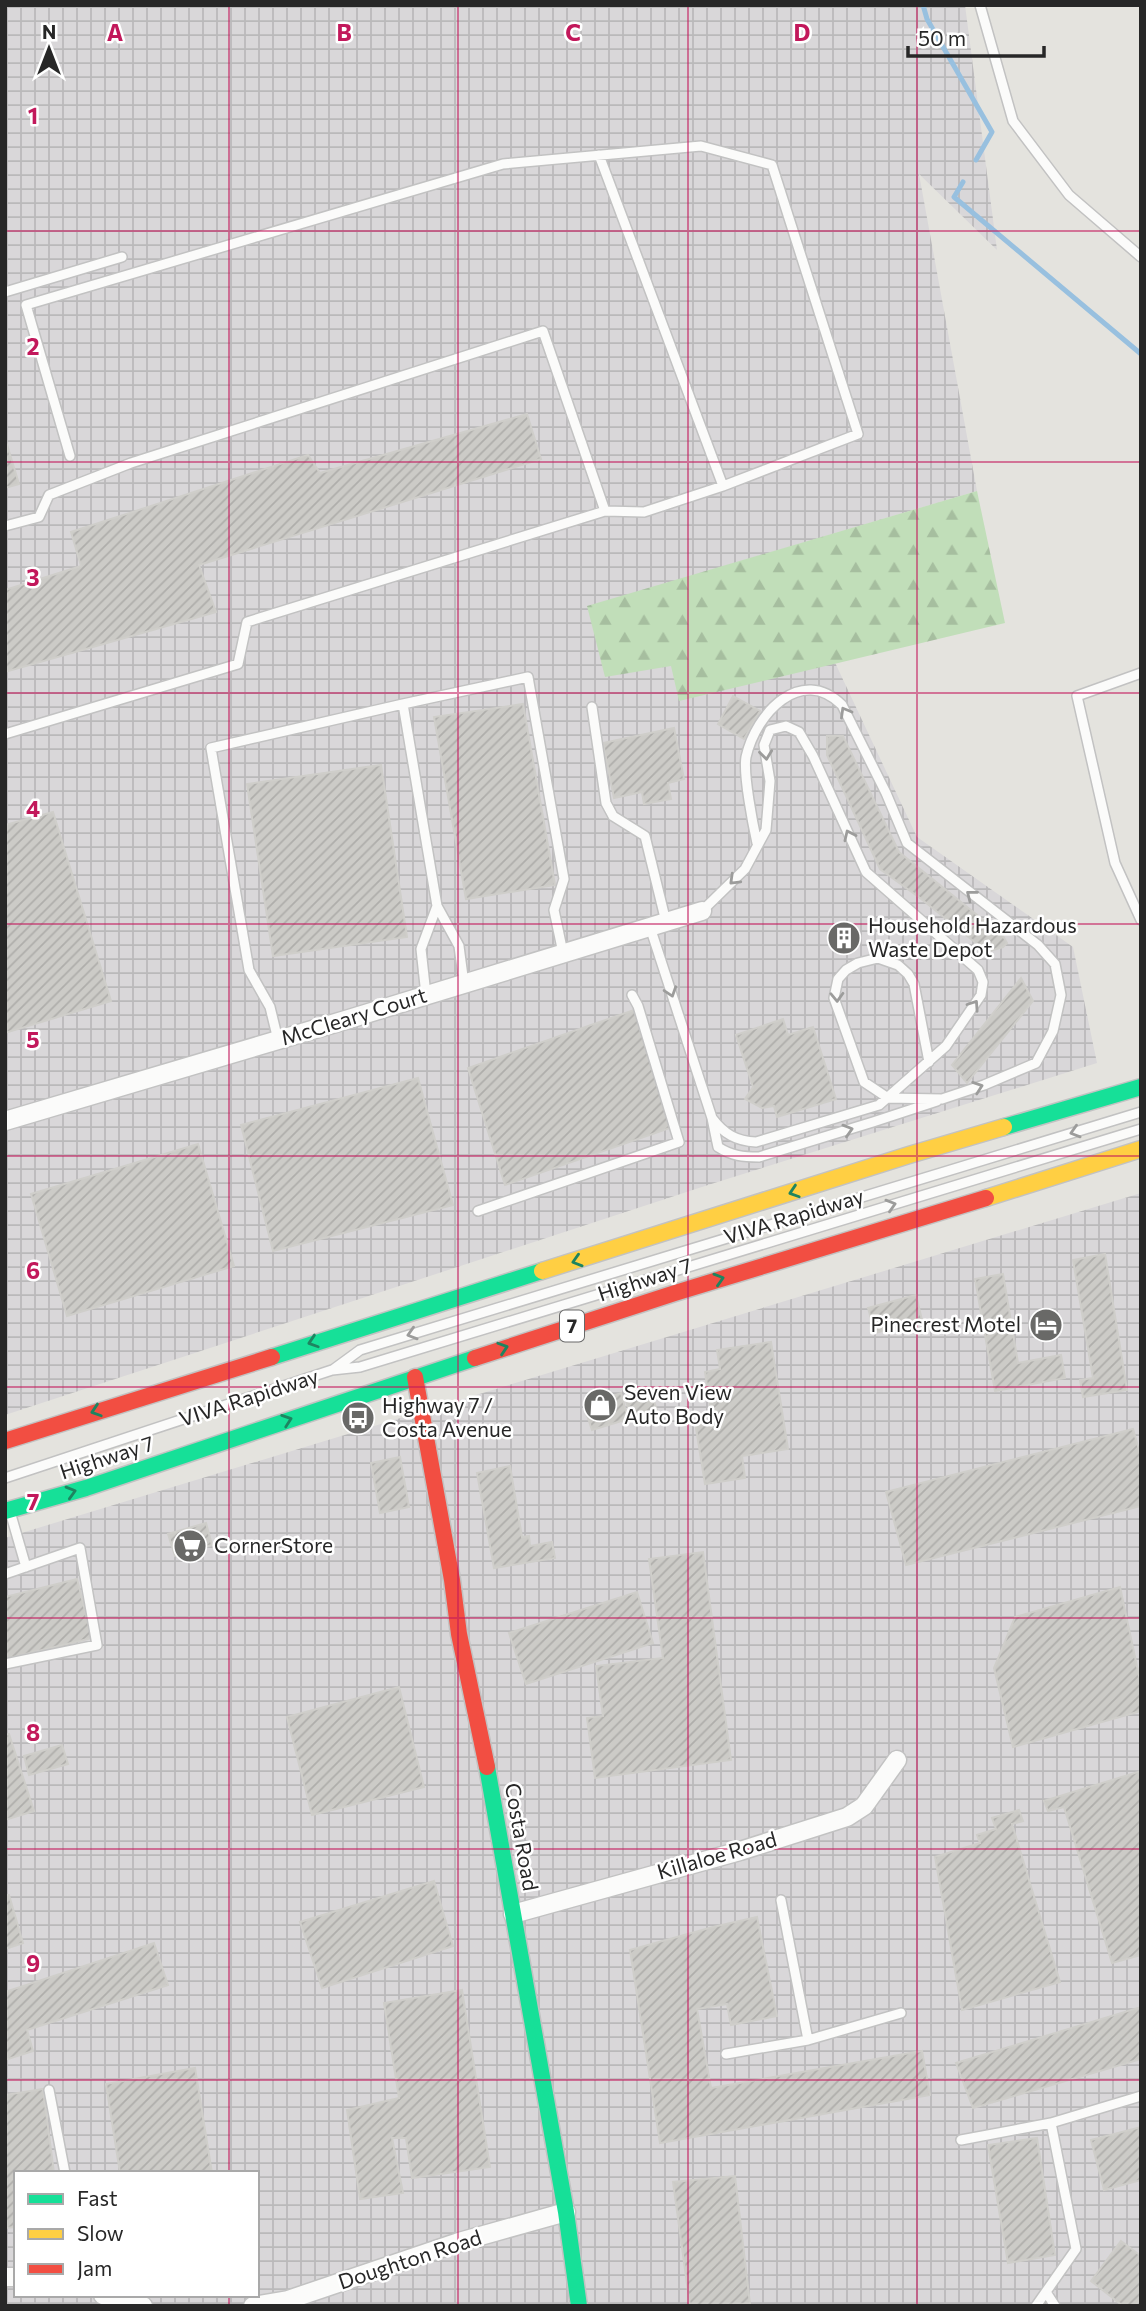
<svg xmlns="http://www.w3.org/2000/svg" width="1146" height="2311" font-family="Commissioner,sans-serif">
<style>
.industrial{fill:url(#industrial-grid);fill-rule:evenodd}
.forest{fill:url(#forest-firs)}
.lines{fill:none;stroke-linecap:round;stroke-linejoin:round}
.stream{stroke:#98c0df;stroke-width:5}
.building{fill:url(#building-hatch);stroke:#cfceca;stroke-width:2}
.lane-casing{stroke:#c2c2c2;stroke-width:12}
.street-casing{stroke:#c2c2c2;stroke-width:21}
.fast-casing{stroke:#c2c2c2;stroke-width:19}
.slow-casing{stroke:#c2c2c2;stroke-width:19}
.jam-casing{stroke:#c2c2c2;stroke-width:19}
.lane{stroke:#fbfbfa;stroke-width:9}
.street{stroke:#fbfbfa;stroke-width:18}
.fast{stroke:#16e098;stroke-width:16}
.slow{stroke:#ffcf43;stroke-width:16}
.jam{stroke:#f24e42;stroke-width:16}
.oneway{stroke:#9c9c9b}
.oneway2{stroke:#1e8460}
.grid{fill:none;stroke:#c2185b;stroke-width:2;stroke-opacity:0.55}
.labels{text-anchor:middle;stroke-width:5;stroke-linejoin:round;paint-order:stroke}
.shield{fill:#fff;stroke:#686868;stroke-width:2}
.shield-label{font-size:19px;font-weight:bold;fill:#272727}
.poi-label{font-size:21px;fill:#272727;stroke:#fff;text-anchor:start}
.street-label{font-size:21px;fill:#272727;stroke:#fff}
.grid-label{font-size:23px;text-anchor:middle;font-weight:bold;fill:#c2185b;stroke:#fff;stroke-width:5;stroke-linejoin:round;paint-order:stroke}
</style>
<defs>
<pattern id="industrial-grid" width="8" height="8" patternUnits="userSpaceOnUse" patternTransform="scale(1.75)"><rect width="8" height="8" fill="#d9d7d9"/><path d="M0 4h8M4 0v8" fill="none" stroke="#bab9ba"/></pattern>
<pattern id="forest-firs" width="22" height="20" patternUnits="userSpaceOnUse" patternTransform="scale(1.75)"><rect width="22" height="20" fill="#c1deb9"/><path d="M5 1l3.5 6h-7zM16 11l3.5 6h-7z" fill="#a6be9f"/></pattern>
<pattern id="building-hatch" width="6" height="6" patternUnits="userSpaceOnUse" patternTransform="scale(1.75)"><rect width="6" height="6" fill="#cccbc7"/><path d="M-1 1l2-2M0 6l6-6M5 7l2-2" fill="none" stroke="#afaeab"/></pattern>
</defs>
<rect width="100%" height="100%" fill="#e4e3de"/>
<!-- industrial -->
<path class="industrial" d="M5 5H965L997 250 919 174 977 491 587 607 671 666 831 654 917 837 1073 947 1097 1063 708 1185 5 1415Z
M1141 1193V2306H5V1538ZM16 2173H257V2295H16Z"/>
<!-- forest -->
<path class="forest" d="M977 491 1005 623 679 701 671 666 605 677 587 606Z"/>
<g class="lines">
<!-- stream -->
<path class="stream" d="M923 5 927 19 992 132 976 160
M963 182 954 197 1141 354"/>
</g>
<!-- building -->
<path class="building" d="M527 414 541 459 199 565 216 612 5 672V590L81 566 71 532 308 455 320 473Z
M5 438 19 484 5 488Z
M733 696 760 711 744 739 718 724Z
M523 704 555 885 466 899 434 717Z
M674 728 684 779 668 783 671 799 644 804 642 792 614 798 603 743Z
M827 736H843L899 852 1003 936 1007 943 1003 947 987 952 920 898 880 869 827 755Z
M381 765 407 937 273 956 247 784Z
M53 812 111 1001 5 1033V825Z
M853 928 858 941 835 948 831 935Z
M1021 978 1033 1001 967 1083 952 1065Z
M634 1010 673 1127 505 1185 468 1068Z
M783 1019 788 1035 813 1027 836 1099 777 1117 774 1106 762 1108 745 1099 753 1087 736 1035Z
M418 1078 453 1205 273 1251 241 1125Z
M198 1144 234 1266 67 1316 31 1194Z
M1105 1254 1127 1390 1083 1397 1080 1380 1093 1378 1073 1260Z
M1003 1274 1018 1363 1061 1355 1065 1378 995 1391 975 1279Z
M916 1295 922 1320 875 1333 868 1308Z
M771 1342 788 1449 742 1456 745 1478 705 1484 695 1422 712 1420 705 1372 720 1369 717 1350Z
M621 1393 628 1419 592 1430 584 1406Z
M651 1393 657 1410 631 1418 626 1401Z
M1133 1429 1141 1457V1506L906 1565 886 1492Z
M400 1457 409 1507 380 1513 371 1463Z
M510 1466 522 1537 529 1536 530 1546 552 1542 555 1558 494 1568 477 1473Z
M206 1523 212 1545 175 1556 168 1534Z
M703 1552 731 1760 595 1778 587 1718 603 1716 596 1666 663 1658 649 1559Z
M77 1579 92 1638 5 1659V1597Z
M1120 1587 1141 1685V1711L1013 1747 994 1668 1015 1617Z
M637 1592 653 1643 526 1684 509 1633Z
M399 1687 424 1787 312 1815 287 1717Z
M9 1734 34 1811 5 1820V1735Z
M62 1745 68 1764 29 1775 24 1756Z
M1141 1771V1955L1112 1963 1064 1807 1048 1811 1044 1801Z
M1019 1810 1023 1821 1012 1824 1060 1982 962 2010 935 1857 980 1843 977 1835 996 1829 992 1818Z
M434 1881 453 1946 322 1988 300 1922Z
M5 1895H9L23 1943 5 1949Z
M757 1917 777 2016 731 2025 727 2004 697 2009 711 2088 922 2051 930 2095 660 2143 630 1950 713 1927Z
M154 1943 168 1985 27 2030 33 2051 5 2060V1992Z
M462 1990 490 2167 412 2178 406 2138H392L403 2193 360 2199 347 2110 399 2098 384 2003Z
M1141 2007V2059L973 2108 956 2063Z
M195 2068 212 2173H120L106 2084Z
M43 2089 54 2173H16V2227L5 2228V2095Z
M1141 2127V2180L1104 2190 1091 2140Z
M1037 2138 1055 2255 1008 2263 988 2145Z
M735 2176 750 2304 690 2306 673 2182Z
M1121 2241 1141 2256V2298L1135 2306H1123L1091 2281Z"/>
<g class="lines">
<defs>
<path id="lane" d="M980 5 1013 121 1069 195 1141 257
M599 155 723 486
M5 292 122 257
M70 456 26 305 503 164 701 146 772 165 858 434 723 486 644 512 605 511
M5 526 39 517 49 495 131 463 543 331 605 511 247 622 238 664 5 734
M1141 673 1077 696 1115 863 1141 920
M592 707 606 803 613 816 645 836 666 922
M757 843C753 825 743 774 746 757 756 713 801 665 842 705L886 793 907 843 1038 945 1055 964 1061 995 1053 1031 1036 1063 984 1085 942 1099 888 1098 864 1082 834 998 838 979 846 970 858 963 878 958 898 965 908 974 914 984 929 1062
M702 911 745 869 766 830 770 781 764 745 770 730 786 726 799 732 813 756 866 872 978 970 983 982 981 995 946 1046 879 1105 756 1142C736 1141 724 1134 712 1118
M650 927 712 1118 718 1147C732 1156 743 1157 759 1157L873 1122 937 1101
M464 984 459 946 437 906 403 704 528 677 564 879 554 910 563 953
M426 995 421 949 437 906
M278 1040 270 1007 249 970 211 748 403 704
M478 1211 679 1142 638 1006 632 995
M334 1369 360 1350 1141 1112
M5 1478 332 1370 360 1367 1141 1129
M11 1515 26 1567
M5 1574 80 1548 97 1645 5 1664
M808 2040 901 2013
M726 2054 808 2040 781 1900
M49 2090 65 2173
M961 2140 1051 2123
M1046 2292 1055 2306
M1036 2306 1076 2249 1051 2123 1141 2096"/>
<path id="street" d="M5 1121 349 1019 702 911
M513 1914 740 1851 847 1817 864 1806 897 1760
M5 2277H16
M103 2295 143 2306
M253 2306 288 2300 459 2242 566 2212"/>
<path id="fast" d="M1004 1127 1141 1087
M272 1357 542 1271
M5 1511 86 1488 475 1358
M487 1767 566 2212 579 2306"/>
<path id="slow" d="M986 1198 1141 1149
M542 1271 909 1155 1004 1127"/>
<path id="jam" d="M475 1358 675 1293 986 1198
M415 1377 452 1580 459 1634 487 1767
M5 1441 272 1357"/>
</defs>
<!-- lane casing -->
<use href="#lane" class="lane-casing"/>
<!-- street casing -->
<use href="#street" class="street-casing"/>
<!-- fast casing -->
<use href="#fast" class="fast-casing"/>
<!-- slow casing -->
<use href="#slow" class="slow-casing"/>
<!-- jam casing -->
<use href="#jam" class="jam-casing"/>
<!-- lane -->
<use href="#lane" class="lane"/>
<!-- street -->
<use href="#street" class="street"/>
<!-- fast -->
<use href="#fast" class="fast"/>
<!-- slow -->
<use href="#slow" class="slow"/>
<!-- jam -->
<use href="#jam" class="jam"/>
</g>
<!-- one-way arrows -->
<defs><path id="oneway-chevron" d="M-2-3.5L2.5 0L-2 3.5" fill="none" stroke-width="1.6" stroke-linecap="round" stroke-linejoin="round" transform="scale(1.75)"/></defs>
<g class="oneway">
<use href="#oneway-chevron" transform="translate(845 712) rotate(-120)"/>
<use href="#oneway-chevron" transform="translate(766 755) rotate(83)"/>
<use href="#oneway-chevron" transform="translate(849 835) rotate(-115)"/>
<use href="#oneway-chevron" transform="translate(734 880) rotate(136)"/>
<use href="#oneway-chevron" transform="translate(971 895) rotate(-142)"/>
<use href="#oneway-chevron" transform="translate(671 992) rotate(72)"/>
<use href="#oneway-chevron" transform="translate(837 997) rotate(88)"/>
<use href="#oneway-chevron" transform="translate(974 1005) rotate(-56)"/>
<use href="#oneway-chevron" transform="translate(978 1087) rotate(-19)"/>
<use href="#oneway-chevron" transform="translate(848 1130) rotate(-17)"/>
<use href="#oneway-chevron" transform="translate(1075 1132) rotate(163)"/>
<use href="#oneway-chevron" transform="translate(891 1205) rotate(-17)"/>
<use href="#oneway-chevron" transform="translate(412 1334) rotate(163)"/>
</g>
<g class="oneway2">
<use href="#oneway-chevron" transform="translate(794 1192) rotate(162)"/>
<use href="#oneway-chevron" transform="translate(577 1261) rotate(163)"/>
<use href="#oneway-chevron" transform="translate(719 1279) rotate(-17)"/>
<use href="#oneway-chevron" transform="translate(313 1342) rotate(162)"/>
<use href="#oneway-chevron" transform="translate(503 1348) rotate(-18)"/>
<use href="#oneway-chevron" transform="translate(96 1411) rotate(162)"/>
<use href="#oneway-chevron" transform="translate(287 1420) rotate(-19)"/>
<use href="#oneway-chevron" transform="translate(71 1492) rotate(-16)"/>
</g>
<!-- grid -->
<path class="grid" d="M229 5V2173M458 5V2306M688 5V2306M917 5V2306M5 231H1141M5 462H1141M5 693H1141M5 924H1141M5 1156H1141M5 1387H1141M5 1618H1141M5 1849H1141M5 2080H1141M229 2295V2306"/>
<!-- icons -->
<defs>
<symbol id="building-disc" viewBox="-11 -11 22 22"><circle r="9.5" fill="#696967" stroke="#fff"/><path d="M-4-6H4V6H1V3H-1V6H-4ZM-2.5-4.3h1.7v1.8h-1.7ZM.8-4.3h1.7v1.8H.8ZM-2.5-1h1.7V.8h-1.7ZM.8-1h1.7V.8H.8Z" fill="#fff"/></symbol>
<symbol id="hotel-disc" viewBox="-11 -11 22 22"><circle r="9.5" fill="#696967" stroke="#fff"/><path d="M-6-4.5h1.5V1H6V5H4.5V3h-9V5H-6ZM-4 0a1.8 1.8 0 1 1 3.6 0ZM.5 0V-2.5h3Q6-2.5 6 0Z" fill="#fff"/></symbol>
<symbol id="shop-disc" viewBox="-11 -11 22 22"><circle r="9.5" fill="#696967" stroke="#fff"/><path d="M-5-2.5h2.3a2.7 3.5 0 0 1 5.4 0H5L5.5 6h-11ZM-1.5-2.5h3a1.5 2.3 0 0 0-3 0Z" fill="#fff"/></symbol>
<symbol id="bus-disc" viewBox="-11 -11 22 22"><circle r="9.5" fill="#696967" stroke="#fff"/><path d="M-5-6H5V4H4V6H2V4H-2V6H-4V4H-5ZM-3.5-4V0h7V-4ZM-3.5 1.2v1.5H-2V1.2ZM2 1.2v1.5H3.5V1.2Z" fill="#fff"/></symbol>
<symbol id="supermarket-disc" viewBox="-11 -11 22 22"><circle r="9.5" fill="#696967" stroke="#fff"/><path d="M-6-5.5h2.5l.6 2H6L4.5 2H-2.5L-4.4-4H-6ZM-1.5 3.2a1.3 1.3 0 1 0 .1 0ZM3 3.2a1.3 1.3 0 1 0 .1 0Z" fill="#fff"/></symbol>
</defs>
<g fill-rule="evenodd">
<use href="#building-disc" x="825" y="919" width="38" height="38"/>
<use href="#hotel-disc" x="1027" y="1306" width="38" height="38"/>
<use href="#shop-disc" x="581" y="1386" width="38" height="38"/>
<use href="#bus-disc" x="339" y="1399" width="38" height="38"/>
<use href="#supermarket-disc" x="171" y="1527" width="38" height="38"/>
</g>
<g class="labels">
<!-- shield labels -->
<rect class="shield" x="560" y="1310.5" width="24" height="31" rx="5"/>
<g class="shield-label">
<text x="572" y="1333">7</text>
</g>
<!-- poi labels -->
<g class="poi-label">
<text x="868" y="933">Household Hazardous<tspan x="868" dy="24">Waste Depot</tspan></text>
<text x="1021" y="1332" text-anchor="end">Pinecrest Motel</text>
<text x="624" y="1400">Seven View<tspan x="624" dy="24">Auto Body</tspan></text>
<text x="382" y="1413">Highway 7 /<tspan x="382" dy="24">Costa Avenue</tspan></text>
<text x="214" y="1553">CornerStore</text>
</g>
<!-- street labels -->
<g class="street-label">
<text transform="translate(354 1017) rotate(-17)" y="7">McCleary Court</text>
<text transform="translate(794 1217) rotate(-17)" y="7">VIVA Rapidway</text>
<text transform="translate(645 1280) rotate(-18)" y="7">Highway 7</text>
<text transform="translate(249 1398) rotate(-18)" y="7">VIVA Rapidway</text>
<text transform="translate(107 1458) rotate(-18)" y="7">Highway 7</text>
<text transform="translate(521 1837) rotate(80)" y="7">Costa Road</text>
<text transform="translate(717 1856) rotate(-16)" y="7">Killaloe Road</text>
<text transform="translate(410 2260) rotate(-18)" y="7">Doughton Road</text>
</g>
</g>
<g class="grid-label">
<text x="115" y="41">A</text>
<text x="344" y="41">B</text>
<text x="573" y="41">C</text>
<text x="802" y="41">D</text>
<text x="33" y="124">1</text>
<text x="33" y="355">2</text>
<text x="33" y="586">3</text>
<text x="33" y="817">4</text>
<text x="33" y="1048">5</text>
<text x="33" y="1279">6</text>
<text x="33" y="1510">7</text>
<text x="33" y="1741">8</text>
<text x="33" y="1972">9</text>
</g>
<!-- border -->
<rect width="1146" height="2311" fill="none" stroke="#272727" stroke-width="14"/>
<!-- legend -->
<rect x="14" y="2171" width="245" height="126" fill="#ffffff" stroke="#a9a9a9" stroke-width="2"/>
<rect x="28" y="2194" width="35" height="10" fill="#16e098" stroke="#a9a9a9" stroke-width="2"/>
<text x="77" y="2206" font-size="21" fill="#272727">Fast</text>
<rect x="28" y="2229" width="35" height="10" fill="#ffcf43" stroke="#a9a9a9" stroke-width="2"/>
<text x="77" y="2241" font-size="21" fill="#272727">Slow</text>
<rect x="28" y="2264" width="35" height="10" fill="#f24e42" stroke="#a9a9a9" stroke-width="2"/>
<text x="77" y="2276" font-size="21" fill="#272727">Jam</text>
<!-- north arrow -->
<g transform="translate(49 49)" stroke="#ffffff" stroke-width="5" paint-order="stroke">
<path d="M0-5L12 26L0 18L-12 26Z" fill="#272727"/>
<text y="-10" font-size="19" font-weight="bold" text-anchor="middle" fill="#272727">N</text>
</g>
<!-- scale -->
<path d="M908 46v10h136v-10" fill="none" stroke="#272727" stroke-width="3.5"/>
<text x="918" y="46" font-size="21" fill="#272727" stroke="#ffffff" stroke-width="5" paint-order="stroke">50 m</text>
</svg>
